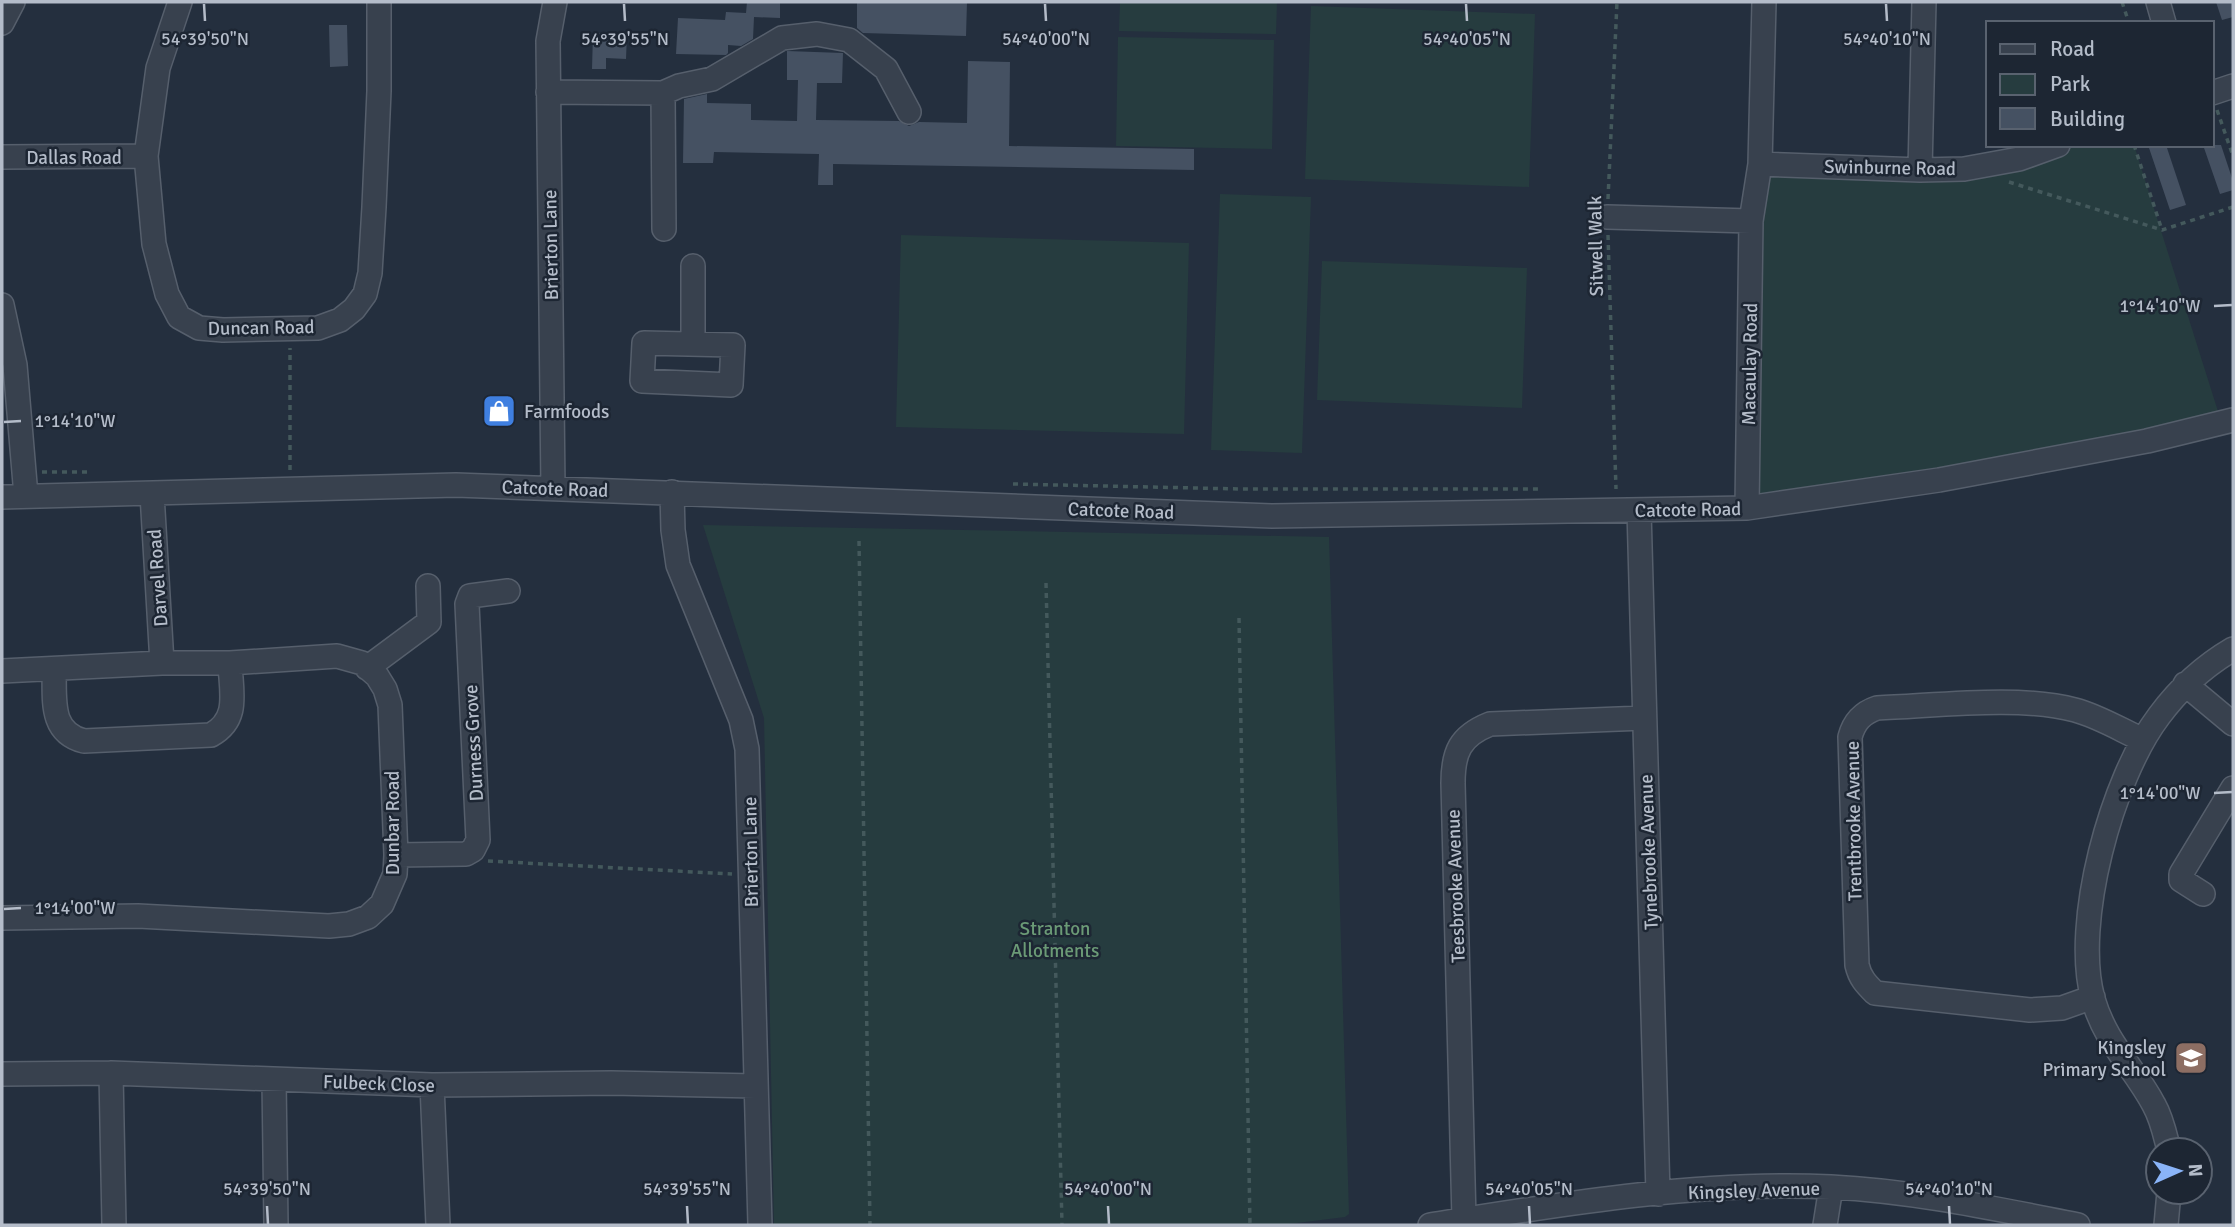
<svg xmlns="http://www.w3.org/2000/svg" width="2235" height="1227" font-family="Signika,sans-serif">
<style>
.green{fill:#263c3f}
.building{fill:#455162}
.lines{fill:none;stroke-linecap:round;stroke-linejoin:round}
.minor-casing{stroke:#565f6c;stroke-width:26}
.path{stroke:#44595c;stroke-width:3.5;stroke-dasharray:5 5;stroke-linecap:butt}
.minor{stroke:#38414e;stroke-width:23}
.ticks{fill:none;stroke:#b4bcc9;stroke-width:2.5}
.labels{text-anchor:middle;stroke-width:5;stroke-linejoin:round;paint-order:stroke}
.street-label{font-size:19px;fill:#b4bcc9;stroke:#1d2633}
.poi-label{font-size:19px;fill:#b4bcc9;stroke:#1d2633;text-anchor:start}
.park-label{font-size:19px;fill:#6b9a76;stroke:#1d2633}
.ticks-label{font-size:18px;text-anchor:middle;fill:#b4bcc9;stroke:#1d2633;stroke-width:5;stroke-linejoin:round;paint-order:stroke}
</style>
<rect width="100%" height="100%" fill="#242f3e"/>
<!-- green -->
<path class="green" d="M1120 2H1277L1276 34 1119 31Z
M1311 6 1535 14 1529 187 1305 179Z
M1118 37 1274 40 1272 149 1116 146Z
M2058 145H2134L2222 424 1747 508 1760 164 1920 170Z
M1220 194 1311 197 1302 453 1211 450Z
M901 235 1189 243 1184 434 896 427Z
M1322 261 1527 268 1522 408 1317 400Z
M703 525 1329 537 1349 1214 1345 1217 1281 1225H774L764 718Z"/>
<!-- building -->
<path class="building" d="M747 2H780V18L754 17 753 39 741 46 728 45V53L726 55 676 54 678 18 725 20 726 12 746 13Z
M857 2H967L966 36 863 33 857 28Z
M2216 2H2233V17L2222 20Z
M329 25H347L348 66 330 67Z
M593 33 627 34 626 59 606 58V69H592Z
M787 51 843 53 842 83H817L816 120 899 121 909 126 919 122 967 123 968 61 1010 62 1009 146 1194 149V170L833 164V185H818L819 154 714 152 713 163H683L684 99 707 94V103L751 104V120L797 121 798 80H787Z
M2148 145H2166L2186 205 2170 210Z
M2203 145H2221L2233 181V190L2220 194Z"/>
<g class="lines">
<defs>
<path id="minor" d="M180 2 158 68 146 156 154 244 167 294 179 317 199 328 223 330 318 328 340 320 354 309 365 294 370 273 374 207 379 91V2
M2158 2 2164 23
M2 23 13 2
M548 92 663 93 664 229
M663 93 679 86 712 79 782 38 817 34 849 40 886 69 909 112
M2212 93 2233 86
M2 157 146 156
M1760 164 1920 170 1964 169 2019 159 2058 145
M1920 170 1924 2
M1607 217 1751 221
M2 305 15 365 26 496
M644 343 733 345 731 385 642 381Z
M693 343V266
M553 488 548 41 555 2
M672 492 673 530 678 565 741 720 747 749 760 1225
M152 494 162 663
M2 497 456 485 1272 516 1747 508 1939 480 2147 441 2233 420
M1747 508 1751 221 1760 164 1764 2
M1639 510 1658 1194
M367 668 429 622 428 586
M54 670C55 699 49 732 84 741L211 735C240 719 231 692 230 663
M2 671 162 663H230L337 656 362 663 377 676 385 689 390 705 396 855 395 874 382 904 368 917 349 924 329 926 138 916 2 918
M2185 684 2233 724
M396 855 466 854 473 850 478 840 467 604 470 596 508 591
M2203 894 2181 880V874L2233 788
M2093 997 2062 1008 2030 1010 1875 993C1866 984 1860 978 1857 965L1850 737C1854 722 1862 713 1877 708 1935 706 2019 695 2075 710 2098 716 2121 730 2143 740
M111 1073 114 1225
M2 1074 111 1073 432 1085 611 1083 756 1086
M274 1080 276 1225
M432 1085 438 1225
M2169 1150C2165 1135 2162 1119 2154 1105 2134 1067 2106 1044 2093 999 2072 923 2112 778 2159 716 2179 689 2204 666 2233 649
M1464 1220 1453 783C1453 752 1460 736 1490 724L1644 718
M1430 1225C1561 1204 1698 1181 1831 1187 1914 1191 1996 1209 2078 1225
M1825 1225 1831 1187
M2166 1225 2169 1192"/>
</defs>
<!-- minor casing -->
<use href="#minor" class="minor-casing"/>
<!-- path -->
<path class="path" d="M2122 2 2129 23
M2217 110 2233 156
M2134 145 2162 230
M2009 182 2162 230 2233 207
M1608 199 1617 2
M1608 235 1616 489
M290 470V348
M42 472H91
M1013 484 1241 489H1541
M859 541 870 1225
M1046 583 1062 1225
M1239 618 1250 1225
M488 861 732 874"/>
<!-- minor -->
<use href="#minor" class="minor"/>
</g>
<!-- ticks -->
<path class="ticks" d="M204 4 205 21M624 4 625 21M1045 4 1046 21M1466 4 1467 21M1886 4 1887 21M2214 306 2232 305M4 422 21 421M2214 793 2232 792M4 909 21 908M267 1206 268 1224M687 1206 688 1224M1108 1206 1109 1224M1529 1206 1530 1224M1949 1206 1950 1224"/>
<!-- icons -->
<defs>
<symbol id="shop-square" viewBox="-11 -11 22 22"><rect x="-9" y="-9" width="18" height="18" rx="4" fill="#3f7fe0" stroke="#1d2633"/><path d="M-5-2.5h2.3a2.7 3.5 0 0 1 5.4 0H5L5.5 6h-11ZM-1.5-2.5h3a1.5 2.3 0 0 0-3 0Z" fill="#fff"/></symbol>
<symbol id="school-square" viewBox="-11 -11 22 22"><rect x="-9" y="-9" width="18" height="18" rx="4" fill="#8d6e63" stroke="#1d2633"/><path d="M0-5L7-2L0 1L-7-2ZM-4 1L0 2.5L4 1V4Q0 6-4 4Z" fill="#fff"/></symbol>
</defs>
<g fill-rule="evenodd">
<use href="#shop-square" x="480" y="392" width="38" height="38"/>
<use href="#school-square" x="2172" y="1039" width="38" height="38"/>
</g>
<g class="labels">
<!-- street labels -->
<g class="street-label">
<text x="74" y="164">Dallas Road</text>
<text transform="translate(1890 167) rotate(1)" y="7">Swinburne Road</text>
<text transform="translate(550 245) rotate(-91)" y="7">Brierton Lane</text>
<text transform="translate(1595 246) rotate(-91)" y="7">Sitwell Walk</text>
<text transform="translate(261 327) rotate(-1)" y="7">Duncan Road</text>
<text transform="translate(1749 364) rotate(-89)" y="7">Macaulay Road</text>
<text transform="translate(555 488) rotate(2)" y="7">Catcote Road</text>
<text transform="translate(1688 509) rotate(-1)" y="7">Catcote Road</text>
<text transform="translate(1121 510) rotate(2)" y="7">Catcote Road</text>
<text transform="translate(157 578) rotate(-94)" y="7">Darvel Road</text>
<text transform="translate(473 743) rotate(-93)" y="7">Durness Grove</text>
<text transform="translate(1853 821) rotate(-91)" y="7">Trentbrooke Avenue</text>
<text transform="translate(392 823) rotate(-90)" y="7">Dunbar Road</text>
<text transform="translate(750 852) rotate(-91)" y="7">Brierton Lane</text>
<text transform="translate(1648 852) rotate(-92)" y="7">Tynebrooke Avenue</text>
<text transform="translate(1455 886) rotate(-92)" y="7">Teesbrooke Avenue</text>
<text transform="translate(379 1083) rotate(2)" y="7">Fulbeck Close</text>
<text transform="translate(1754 1190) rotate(-2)" y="7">Kingsley Avenue</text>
</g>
<!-- poi labels -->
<g class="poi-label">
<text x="524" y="418">Farmfoods</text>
<text x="2166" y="1054" text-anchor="end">Kingsley<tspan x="2166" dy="22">Primary School</tspan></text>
</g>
<!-- park labels -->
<g class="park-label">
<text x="1055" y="935">Stranton<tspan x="1055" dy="22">Allotments</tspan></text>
</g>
</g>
<g class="ticks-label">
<text x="205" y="45">54°39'50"N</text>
<text x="625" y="45">54°39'55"N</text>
<text x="1046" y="45">54°40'00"N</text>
<text x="1467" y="45">54°40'05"N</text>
<text x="1887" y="45">54°40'10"N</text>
<text x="2160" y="312">1°14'10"W</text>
<text x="75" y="427">1°14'10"W</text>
<text x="2160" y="799">1°14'00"W</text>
<text x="75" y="914">1°14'00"W</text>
<text x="267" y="1195">54°39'50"N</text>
<text x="687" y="1195">54°39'55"N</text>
<text x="1108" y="1195">54°40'00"N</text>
<text x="1529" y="1195">54°40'05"N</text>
<text x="1949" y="1195">54°40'10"N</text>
</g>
<!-- border -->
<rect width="2235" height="1227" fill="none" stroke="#b4bcc9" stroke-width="7"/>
<!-- legend -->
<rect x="1986" y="21" width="228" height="126" fill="#1d2633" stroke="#59626f" stroke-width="2"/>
<rect x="2000" y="44" width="35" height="10" fill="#38414e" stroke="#59626f" stroke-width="2"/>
<text x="2050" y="56" font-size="21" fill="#b4bcc9">Road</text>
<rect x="2000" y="74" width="35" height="21" fill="#263c3f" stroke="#59626f" stroke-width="2"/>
<text x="2050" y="91" font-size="21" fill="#b4bcc9">Park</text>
<rect x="2000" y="108" width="35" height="21" fill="#455162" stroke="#59626f" stroke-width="2"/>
<text x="2050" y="126" font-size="21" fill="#b4bcc9">Building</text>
<!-- north arrow -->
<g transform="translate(2179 1171) rotate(87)"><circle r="33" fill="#1d2633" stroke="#59626f" stroke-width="2"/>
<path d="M0-5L12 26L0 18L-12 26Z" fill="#8ab4f8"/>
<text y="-10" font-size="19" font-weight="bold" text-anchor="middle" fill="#b4bcc9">N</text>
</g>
</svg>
